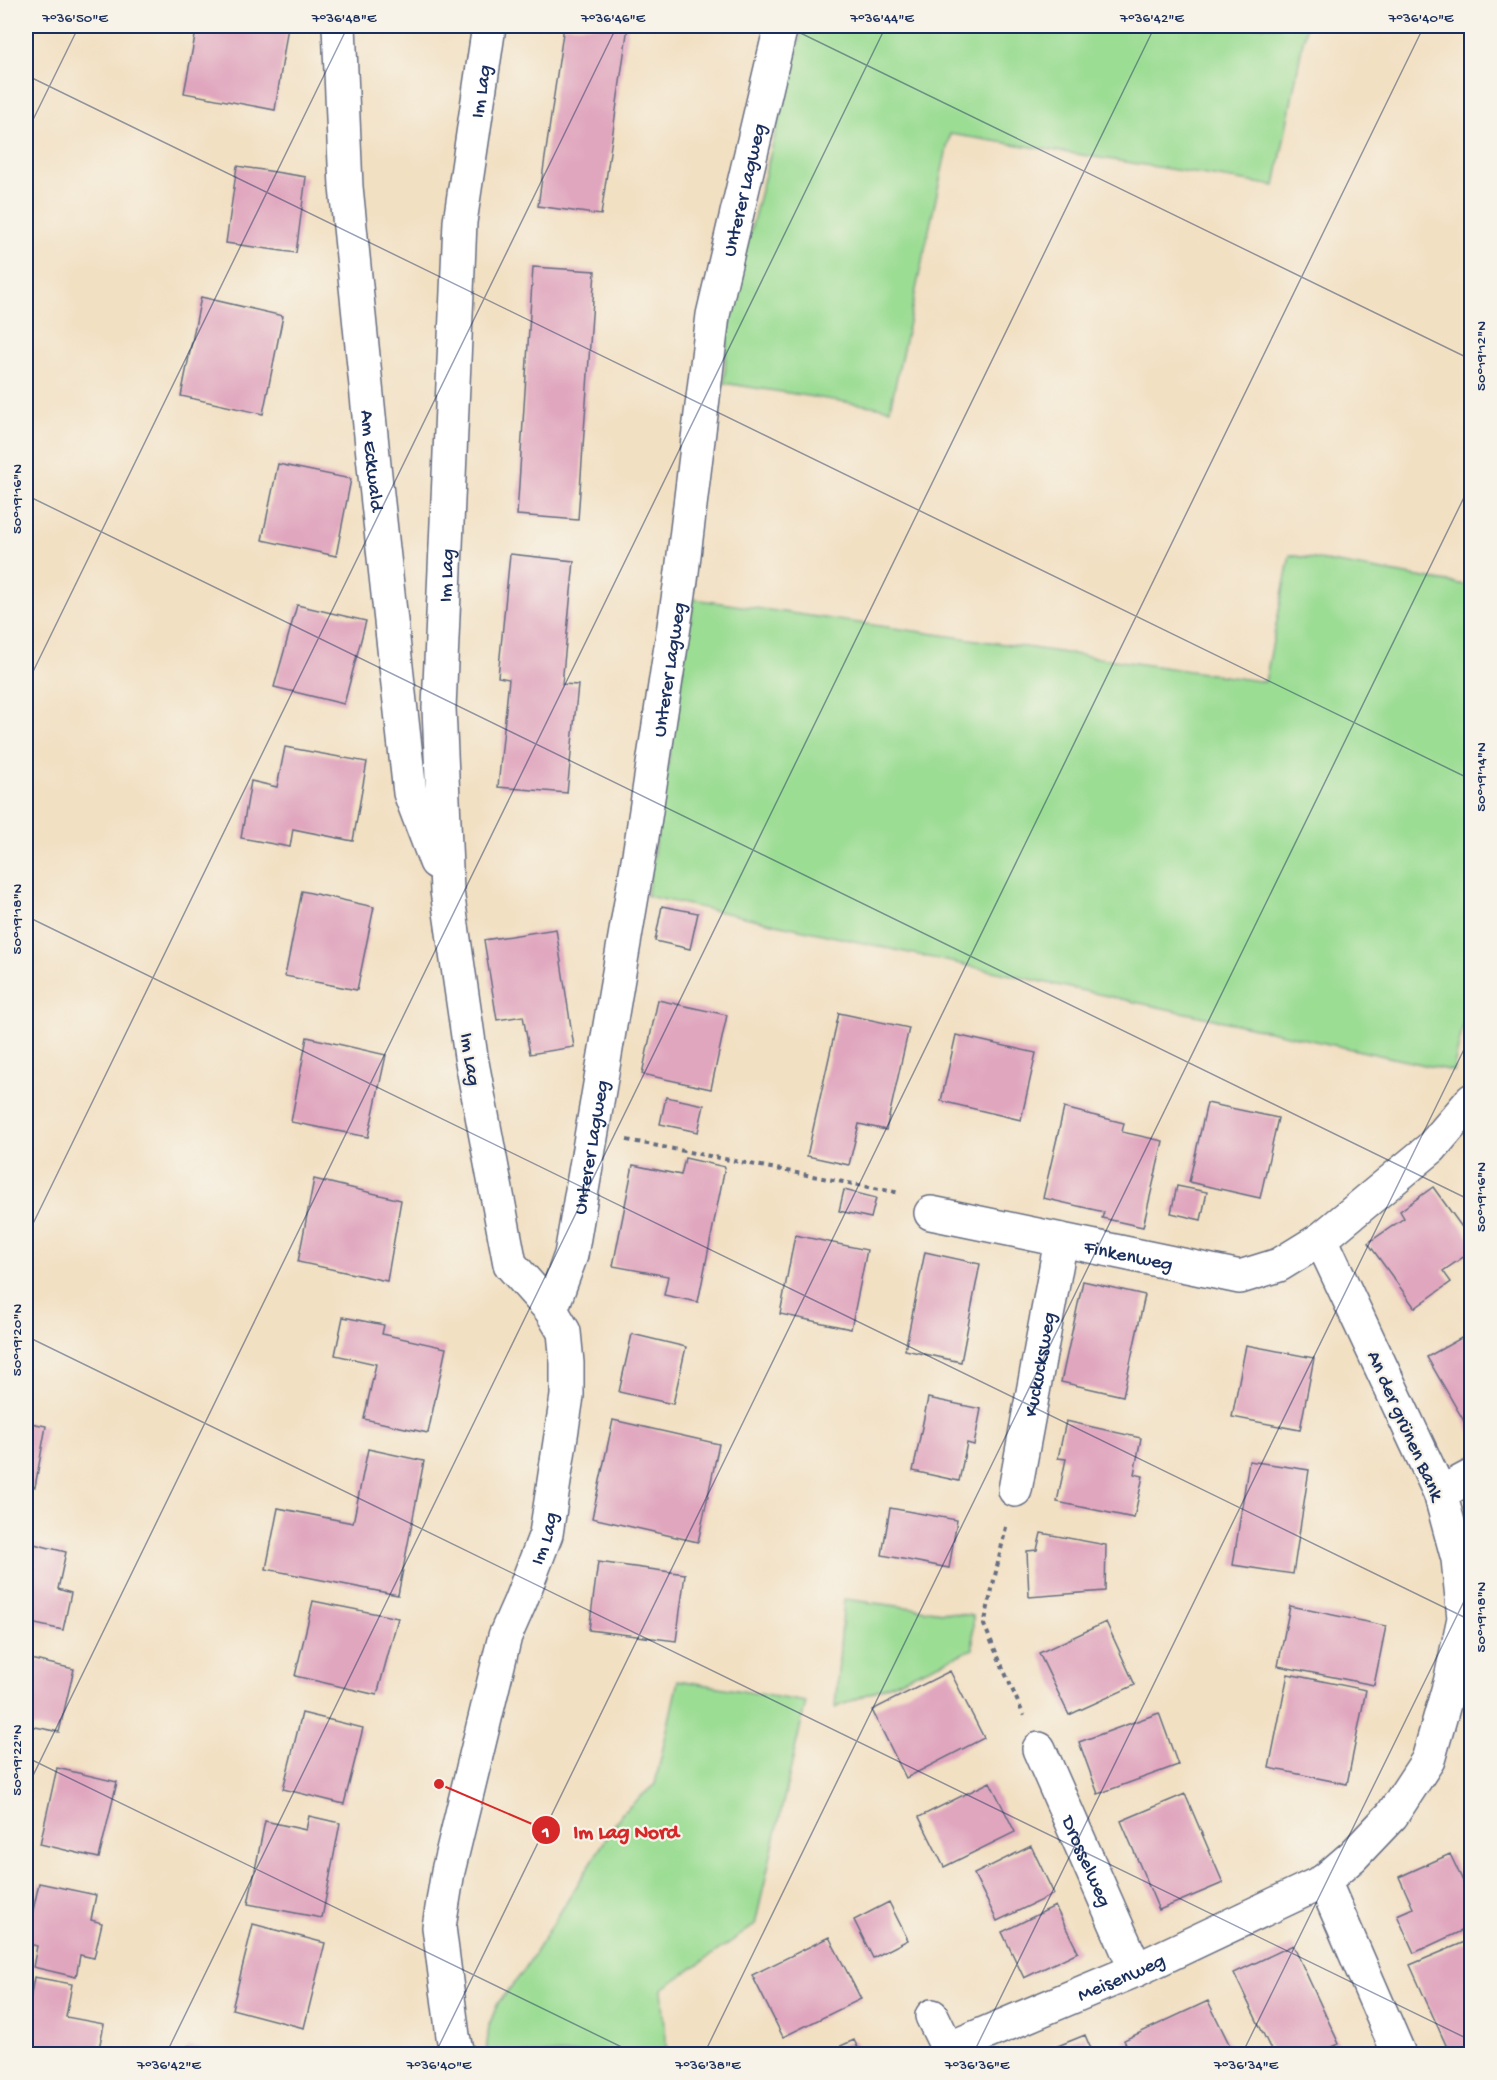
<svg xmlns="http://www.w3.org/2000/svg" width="1497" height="2080" font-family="'Gochi Hand',sans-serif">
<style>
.green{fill:#9cdd94;stroke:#5c8679;stroke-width:1.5}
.building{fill:#e0a6be}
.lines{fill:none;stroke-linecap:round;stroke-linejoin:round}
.minor-casing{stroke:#666d81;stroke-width:36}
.path{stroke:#666d81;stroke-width:4;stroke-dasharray:4.5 4.5;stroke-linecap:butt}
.minor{stroke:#fff;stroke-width:33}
.ticks{fill:none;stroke:#1b2f5e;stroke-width:1.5;stroke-opacity:0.45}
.labels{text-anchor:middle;stroke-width:4.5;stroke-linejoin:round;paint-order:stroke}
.street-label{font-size:20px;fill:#1b2f5e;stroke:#f7f3e8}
.leader{fill:none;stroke:#d62828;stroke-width:2}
.callout-dot{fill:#d62828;stroke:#f7f3e8;stroke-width:2}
.mark-label{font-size:18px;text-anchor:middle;font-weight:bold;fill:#fff}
.callout-label{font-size:21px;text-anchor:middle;font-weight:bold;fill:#d62828;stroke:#f7f3e8;stroke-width:4.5;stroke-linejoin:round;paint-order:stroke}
.neatline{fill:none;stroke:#1b2f5e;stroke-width:2}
.ticks-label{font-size:15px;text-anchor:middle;fill:#1b2f5e}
</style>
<rect width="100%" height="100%" fill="#f7f3e8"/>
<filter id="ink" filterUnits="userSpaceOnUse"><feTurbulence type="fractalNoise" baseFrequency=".0167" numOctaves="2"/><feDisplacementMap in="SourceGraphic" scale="12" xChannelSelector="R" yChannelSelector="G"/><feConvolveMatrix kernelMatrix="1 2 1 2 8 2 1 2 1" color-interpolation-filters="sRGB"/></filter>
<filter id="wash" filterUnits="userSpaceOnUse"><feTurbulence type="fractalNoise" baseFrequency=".008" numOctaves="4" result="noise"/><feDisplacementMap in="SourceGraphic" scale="24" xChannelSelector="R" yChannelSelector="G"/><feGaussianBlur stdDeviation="1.35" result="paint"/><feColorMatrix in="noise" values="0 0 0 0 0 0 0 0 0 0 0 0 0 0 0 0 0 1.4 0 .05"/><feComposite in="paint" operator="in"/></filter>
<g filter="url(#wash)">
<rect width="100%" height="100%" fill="#f2e0c3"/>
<!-- green -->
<path class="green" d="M803 26H1306L1275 186 950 134 890 409 724 383 727 339 740 272Z
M1290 555 1471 586 1472 985 1453 1071 647 896 694 599 1265 682Z
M844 1599 973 1616V1649L835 1708Z
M678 1680 806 1702 755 1925 662 1989 667 2054H486L489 2025 498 2003 523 1972 622 1813 655 1784Z"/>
<g id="blocks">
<!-- building -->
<path class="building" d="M197 26H288L275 110 184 93Z
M564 26H628L601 215 538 206Z
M237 166 306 177 296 253 226 243Z
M533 267 595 271 578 520 517 515Z
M201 297 283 316 263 414 181 396Z
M278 464 351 479 336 556 262 540Z
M510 554 574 561 562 684 578 685 567 793 498 787 509 679 498 677Z
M297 605 366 621 344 704 274 687Z
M285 747 367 762 353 841 293 829 290 847 241 838 251 781 277 787Z
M302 891 374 907 357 990 285 976Z
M662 906 698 913 690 949 655 941Z
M556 929 574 1047 530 1054 523 1016 497 1020 484 940Z
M658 1000 727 1015 711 1089 642 1074Z
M839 1013 909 1028 886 1130 859 1124 849 1165 807 1156Z
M956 1035 1036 1053 1021 1120 941 1101Z
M307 1037 386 1055 368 1137 291 1122Z
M666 1097 704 1105 698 1132 660 1124Z
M1207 1103 1278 1118 1260 1198 1189 1182Z
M1064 1108 1124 1123 1122 1132 1163 1141 1143 1227 1102 1218 1104 1212 1043 1198Z
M685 1158 725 1167 698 1302 664 1295 668 1276 613 1266 633 1165 681 1175Z
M314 1179 401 1200 387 1281 298 1262Z
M1177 1186 1207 1192 1201 1220 1171 1213Z
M1433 1187 1472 1241V1251L1443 1271 1451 1282 1415 1308 1368 1243 1404 1218 1400 1211Z
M844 1190 876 1198 871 1218 839 1211Z
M795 1235 867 1250 851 1329 780 1314Z
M925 1252 980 1264 961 1362 905 1350Z
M1083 1281 1145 1295 1123 1396 1061 1382Z
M343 1317 384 1325 382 1334 446 1348 428 1433 364 1419 376 1364 335 1355Z
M1472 1332V1435L1427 1357Z
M632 1334 686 1347 673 1404 619 1392Z
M1246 1345 1314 1358 1300 1430 1232 1417Z
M928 1398 981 1409 974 1445 967 1443 959 1481 913 1471Z
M613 1420 719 1444 698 1542 592 1518Z
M1066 1421 1141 1438 1134 1474 1143 1476 1134 1518 1057 1502 1066 1459 1058 1458Z
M26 1422 46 1426 35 1487 26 1486Z
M368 1449 424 1461 398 1595 266 1569 278 1508 353 1523Z
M1249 1461 1309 1470 1293 1574 1233 1565Z
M890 1508 957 1520 949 1568 882 1555Z
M1041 1533 1106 1545 1105 1591 1029 1597 1027 1551 1037 1550Z
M26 1542 66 1552 58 1589 71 1593 63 1630 26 1622Z
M598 1562 685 1574 676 1641 589 1630Z
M313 1601 398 1618 377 1695 295 1676Z
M1290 1606 1386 1626 1374 1685 1278 1666Z
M1106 1622 1135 1685 1069 1715 1039 1653Z
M26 1658 74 1669 59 1732 26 1725Z
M950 1671 984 1738 906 1778 872 1710Z
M1288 1674 1366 1690 1347 1784 1269 1768Z
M302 1713 363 1728 344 1804 283 1789Z
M1159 1713 1178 1765 1098 1794 1079 1742Z
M57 1768 117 1782 99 1858 40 1844Z
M990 1782 1015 1832 944 1867 919 1817Z
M1185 1794 1223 1883 1159 1910 1121 1821Z
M309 1816 340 1823 322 1918 248 1904 265 1821 306 1830Z
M1031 1846 1054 1894 997 1921 974 1874Z
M1450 1854 1472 1900V1926L1414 1953 1397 1915 1413 1908 1399 1877Z
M39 1883 96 1895 91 1920 102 1923 94 1958 80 1955 76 1977 33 1967 37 1946 26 1943Z
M889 1902 908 1940 873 1958 854 1920Z
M1055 1906 1078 1952 1024 1978 1002 1932Z
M253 1924 325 1943 304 2028 232 2009Z
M829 1937 861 1999 783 2037 752 1975Z
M1472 1939V2046L1450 2054 1410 1965Z
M1293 1945 1339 2044 1317 2054H1273L1234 1973Z
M34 1977 72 1984 66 2017 104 2024 98 2054H26V2023Z
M1208 2001 1234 2054H1130L1124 2040Z
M1085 2035 1093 2054H1038Z
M854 2040 861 2054H823Z
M188 2046 226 2053 225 2054H186Z"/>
</g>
</g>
<g filter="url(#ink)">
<use href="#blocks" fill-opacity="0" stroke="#666d81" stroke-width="1.5"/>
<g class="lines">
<defs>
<g id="minor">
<path id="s1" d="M339 26 346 187 376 485 410 793 436 862"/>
<path id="s2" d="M931 1213 1240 1277 1279 1265 1321 1239"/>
<path id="s3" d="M551 1310 571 1255 642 837 681 580 713 315 781 26"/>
<path id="s4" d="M1015 1490 1061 1240"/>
<path d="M1440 1493 1472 1476"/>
<path id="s5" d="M1039 1749 1136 1970"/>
<path id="s6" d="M932 2016 948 2049 1136 1970 1324 1881"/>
<path id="s7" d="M457 2054 453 2036 439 1927 448 1871 505 1636 520 1602 546 1534 567 1396V1363L564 1332 551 1310 510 1264 471 1057 447 891 439 708 460 222 489 26"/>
<path d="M1399 2054 1324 1881 1353 1856 1392 1815 1428 1760 1450 1683 1464 1618 1458 1559 1440 1493 1321 1239 1431 1148 1472 1100"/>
</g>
</defs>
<!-- minor casing -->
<use href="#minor" class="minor-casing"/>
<!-- path -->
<path class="path" d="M627 1140 900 1193
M1006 1527 984 1625 1024 1716"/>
<!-- minor -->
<use href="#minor" class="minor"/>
</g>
</g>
<!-- ticks -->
<path class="ticks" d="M786 26 1472 360M26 75 1472 780M26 134 79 26M26 495 1472 1201M26 686 348 26M26 916 1472 1621M26 1238 617 26M26 1336 1472 2041M26 1757 636 2054M26 1790 886 26M166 2054 1155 26M435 2054 1424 26M704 2054 1472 481M973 2054 1472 1033M1242 2054 1472 1585"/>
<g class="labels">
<!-- street labels -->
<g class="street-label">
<text dy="7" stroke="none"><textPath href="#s7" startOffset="2008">Im Lag</textPath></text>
<text dy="7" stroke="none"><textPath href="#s3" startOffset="1138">Unterer Lagweg</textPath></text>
<text dy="7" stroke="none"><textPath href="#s1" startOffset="436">Am Eckwald</textPath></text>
<text dy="7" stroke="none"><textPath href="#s7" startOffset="1522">Im Lag</textPath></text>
<text dy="7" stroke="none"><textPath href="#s3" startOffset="652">Unterer Lagweg</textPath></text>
<text transform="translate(472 1059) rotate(81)" y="7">Im Lag</text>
<text dy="7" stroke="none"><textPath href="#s3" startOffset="168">Unterer Lagweg</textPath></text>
<text dy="7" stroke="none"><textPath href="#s2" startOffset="202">Finkenweg</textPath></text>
<text dy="7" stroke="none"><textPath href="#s4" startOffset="128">Kuckucksweg</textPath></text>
<text transform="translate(1407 1425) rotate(66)" y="7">An der grünen Bank</text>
<text dy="7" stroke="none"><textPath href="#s7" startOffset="532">Im Lag</textPath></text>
<text dy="7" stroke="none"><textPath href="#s5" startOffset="122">Drosselweg</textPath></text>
<text dy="7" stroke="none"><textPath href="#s6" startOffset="224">Meisenweg</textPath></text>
</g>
</g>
<!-- callouts -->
<path class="leader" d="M439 1784L546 1830"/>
<g class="callout-dot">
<circle cx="439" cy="1784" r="6"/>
<circle cx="546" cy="1830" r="15"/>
</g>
<g class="mark-label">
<text x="546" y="1837">1</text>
</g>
<g class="callout-label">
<text x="626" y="1838">Im Lag Nord</text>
</g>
<!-- margin -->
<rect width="1497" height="2080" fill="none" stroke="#f7f3e8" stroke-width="66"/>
<rect x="33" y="33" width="1431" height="2014" class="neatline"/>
<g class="ticks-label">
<text x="75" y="22">7°36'50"E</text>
<text x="344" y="22">7°36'48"E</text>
<text x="613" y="22">7°36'46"E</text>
<text x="882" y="22">7°36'44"E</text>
<text x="1152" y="22">7°36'42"E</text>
<text x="1421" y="22">7°36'40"E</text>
<text transform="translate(1480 356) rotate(-90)" y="5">50°19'12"N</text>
<text transform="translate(16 499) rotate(-90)" y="5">50°19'16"N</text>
<text transform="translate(1480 777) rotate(-90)" y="5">50°19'14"N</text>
<text transform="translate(16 919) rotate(-90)" y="5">50°19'18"N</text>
<text transform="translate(1480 1197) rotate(-90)" y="5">50°19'16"N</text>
<text transform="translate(16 1340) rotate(-90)" y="5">50°19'20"N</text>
<text transform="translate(1480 1617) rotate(-90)" y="5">50°19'18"N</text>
<text transform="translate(16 1760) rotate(-90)" y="5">50°19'22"N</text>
<text x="169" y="2069">7°36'42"E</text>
<text x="439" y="2069">7°36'40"E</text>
<text x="708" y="2069">7°36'38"E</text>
<text x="977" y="2069">7°36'36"E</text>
<text x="1246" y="2069">7°36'34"E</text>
</g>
</svg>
